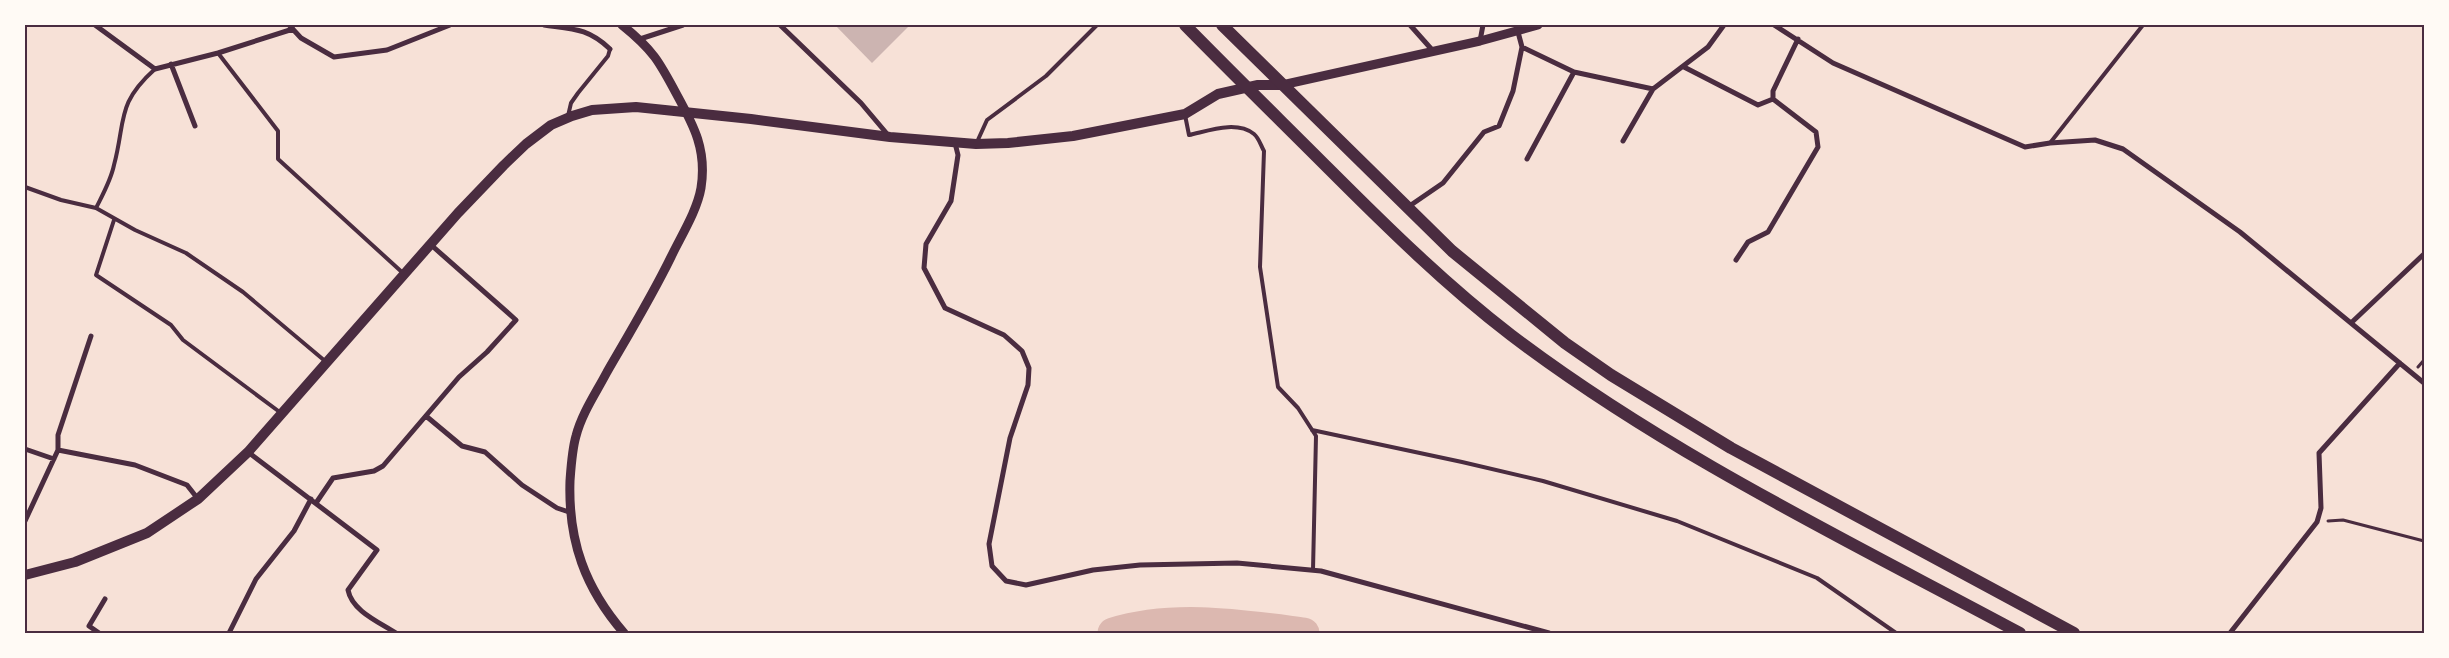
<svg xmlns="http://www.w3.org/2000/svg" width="2449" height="658" font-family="'Zilla Slab',serif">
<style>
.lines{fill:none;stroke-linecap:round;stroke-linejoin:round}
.river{stroke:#dcb8b0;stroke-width:31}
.building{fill:#ccb4b1}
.path{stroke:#4a2c40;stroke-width:3}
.service{stroke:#4a2c40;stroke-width:4}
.minor{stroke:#4a2c40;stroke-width:5}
.tertiary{stroke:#4a2c40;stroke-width:9}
.secondary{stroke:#4a2c40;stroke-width:10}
.trunk{stroke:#4a2c40;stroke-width:12}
.neatline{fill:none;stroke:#4a2c40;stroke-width:2}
</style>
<rect width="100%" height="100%" fill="#f7e1d7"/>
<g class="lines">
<!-- river -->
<path class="river" d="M1113 633C1174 614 1242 625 1304 633"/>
</g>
<!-- building -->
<path class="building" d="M835 25H910L872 63Z"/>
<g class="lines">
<!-- path -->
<path class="path" d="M2418 367 2424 360
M2328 521 2343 520 2424 541"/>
<!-- service -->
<path class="service" d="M218 53 278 131V159L404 274
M1185 115 1189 135C1208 131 1236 120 1254 134 1259 138 1261 146 1264 151L1260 267 1278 387 1298 408 1316 436 1313 570
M568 116 571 103 578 93 608 56 610 49
M977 142 987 120 1046 76 1097 25
M2050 143 2143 25
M25 187 61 200 96 208 135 230 186 253 243 292 325 361
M96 208C103 194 111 180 114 165 126 120 116 104 155 69
M114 220 96 275 171 325 183 340 281 413
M1312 430 1462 462 1543 481 1677 521 1817 578 1896 633"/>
<!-- minor -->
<path class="minor" d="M95 25 155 69 218 53 293 29
M289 25 301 38 334 57 387 50 450 25
M544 25C573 29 588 28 610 49
M780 25 861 103 888 135
M1410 25 1434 52
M1774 25 1833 63 2025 147 2050 143 2095 140 2123 149 2240 232 2424 383
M640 39 683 25
M1480 41 1483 25
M1522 47 1574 72 1653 89
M171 64 195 126
M1684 67 1758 105 1773 99
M1623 141 1653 89 1708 47 1724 25
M955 143 958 155 951 201 926 244 924 268 945 308 1004 335 1022 351 1029 368 1028 385 1010 438 989 544 992 566 1006 581 1026 585 1093 570 1140 565 1237 563 1321 571 1549 633
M1527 159 1574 72
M1408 207 1443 183 1484 132 1499 126 1513 91 1522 47 1518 32
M1736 260 1748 242 1768 232 1818 147 1816 132 1773 99V91L1798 39
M2351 323 2424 254
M426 416 462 446 485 452 522 485 557 508 569 512
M25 449 54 459
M58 450V435L91 336
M248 452 377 550 348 590C352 611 379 622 396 633
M316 503 333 478 374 471 383 466 459 377 487 352 516 320 430 244
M25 521 58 450 135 465 187 485 198 499
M99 633 89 626 105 599
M229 633 256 579 294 531 311 499
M2230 633 2317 522 2321 508 2319 453 2400 363"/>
<!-- tertiary -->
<path class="tertiary" d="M622 25C653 50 659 61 677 95 694 126 707 150 701 188 697 211 681 236 671 257 652 296 629 334 607 372 596 393 582 413 576 436 572 450 571 467 570 481 568 541 585 588 624 633
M1282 85 1480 41 1538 25"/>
<!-- secondary -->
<path class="secondary" d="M25 575 75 562 147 533 198 499 248 452 458 213 504 165 526 144 551 125 572 116 592 110 636 107 751 119 890 137 976 144 1008 143 1073 136 1185 114 1218 94 1258 85H1282"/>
<!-- trunk -->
<path class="trunk" d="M1185 25C1233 74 1281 121 1329 169 1387 227 1446 285 1511 335 1668 454 1847 540 2020 633
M1222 25 1452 251 1565 343 1611 375 1731 448 2074 633"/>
</g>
<!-- border -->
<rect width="2449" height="658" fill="none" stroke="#fffaf5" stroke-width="52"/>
<rect x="26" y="26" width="2397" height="606" class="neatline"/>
</svg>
